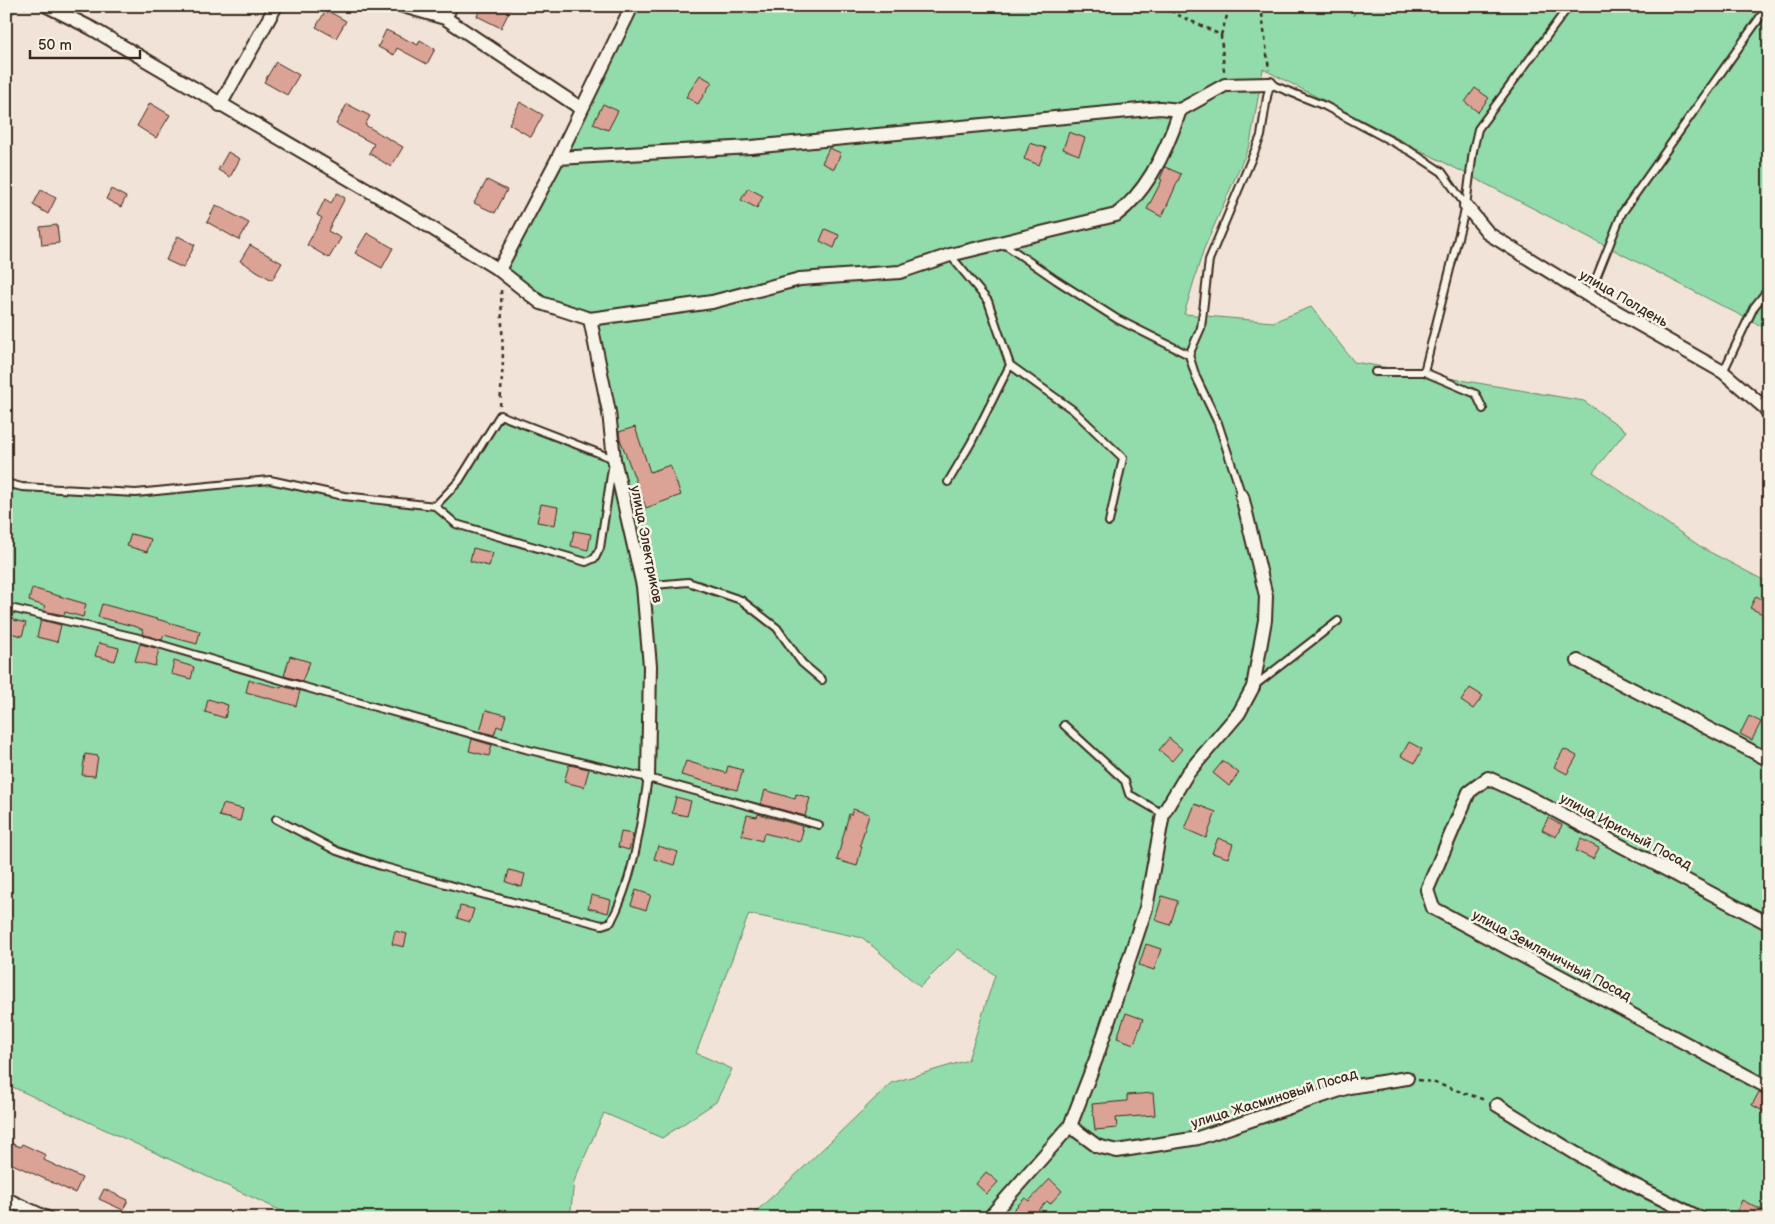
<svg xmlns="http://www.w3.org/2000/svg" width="1775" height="1224" font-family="'Balsamiq Sans',sans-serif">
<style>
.green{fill:#92dcab;stroke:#668364}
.building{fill:#dba395;stroke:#3b2a1e}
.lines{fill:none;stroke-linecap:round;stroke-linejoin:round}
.lane-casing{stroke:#3b2a1e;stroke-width:10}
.street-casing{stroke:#3b2a1e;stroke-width:16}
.path{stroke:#3b2a1e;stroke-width:2.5;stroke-dasharray:4 4;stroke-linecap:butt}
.lane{stroke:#f7f3e8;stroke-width:6}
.street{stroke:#f7f3e8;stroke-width:12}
.labels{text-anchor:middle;stroke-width:5;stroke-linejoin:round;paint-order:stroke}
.street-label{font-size:14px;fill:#3b2a1e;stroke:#f7f3e8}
</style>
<rect width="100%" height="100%" fill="#f1e3d7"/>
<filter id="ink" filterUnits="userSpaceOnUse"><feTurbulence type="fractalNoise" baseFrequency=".02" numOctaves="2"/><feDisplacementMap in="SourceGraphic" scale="10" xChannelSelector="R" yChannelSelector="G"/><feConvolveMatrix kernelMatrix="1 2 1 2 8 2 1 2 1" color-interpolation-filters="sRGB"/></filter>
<g filter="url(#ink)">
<!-- green -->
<path class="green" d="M632 6H1358L1353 16 1359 6H1769V330L1263 69 1250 144 1203 251 1184 314 1273 322 1311 307 1354 362 1584 401 1626 431 1593 472 1704 549 1769 583V1218H749L801 1170 891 1083 968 1060 995 975 958 949 920 987 863 938 749 914 696 1053 732 1069 716 1102 662 1138 604 1113 574 1181 570 1218H297L6 1084V483L136 493 270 480 344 496 435 506 459 481 500 415 613 458 599 404 590 319 541 303 499 270Z"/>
<!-- building -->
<path class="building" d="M482 6H512L501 28 477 16Z
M326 10 346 21 336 38 316 27Z
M386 30 418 45 420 40 435 49 427 64 397 48 394 55 378 47Z
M276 62 299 75 287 95 264 82Z
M700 75 712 82 698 104 686 97Z
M1475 88 1489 98 1478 112 1465 102Z
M520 102 543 115 531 137 509 124Z
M150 103 170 115 156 138 137 126Z
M347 104 370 116 365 125 403 147 391 167 369 153 374 144 336 124Z
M603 104 618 111 608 130 593 124Z
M1069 132 1085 138 1079 155 1063 149Z
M1030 143 1046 148 1039 165 1024 159Z
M829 148 841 153 834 169 822 163Z
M228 152 240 159 230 177 218 170Z
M1165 167 1181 174 1162 217 1147 209 1162 180 1160 179Z
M487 180 507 190 495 213 474 203Z
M748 188 763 196 757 208 741 200Z
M111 189 126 197 121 207 106 199Z
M41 190 56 198 48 214 33 205Z
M337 193 345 198 328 231 341 238 329 258 307 245 322 218 317 215 325 199 331 203Z
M216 205 249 223 239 240 207 222Z
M57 225 59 243 42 245 40 227Z
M825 229 839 235 834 248 820 241Z
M367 233 393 248 382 268 355 253Z
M178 236 195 245 183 268 166 260Z
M250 245 282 263 272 280 240 261Z
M635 427 650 472 670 465 681 495 646 508 620 439 619 432Z
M541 504 558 507 555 525 537 522Z
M574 531 591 534 588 550 571 546Z
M131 534 151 539 147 552 127 546Z
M473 548 493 553 489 566 470 561Z
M32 588 86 604 83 617 65 612 64 615 43 611 45 606 29 601Z
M1756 596 1769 603V617L1750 608Z
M102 604 200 631 197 644 164 635 162 640 142 634 143 630 137 627 98 617Z
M6 618 26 623 22 636 6 632Z
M41 620 61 625 57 642 37 637Z
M99 643 119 648 115 661 95 656Z
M140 644 159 649 155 666 135 661Z
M290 656 310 662 302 681 284 676Z
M174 661 194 667 191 679 171 674Z
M249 680 281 688 282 686 300 691 296 706 246 692Z
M1470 688 1483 696 1473 709 1461 701Z
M208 699 228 705 225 718 205 712Z
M486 710 506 715 502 728 497 726 494 735 480 731Z
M1749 716 1761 722 1752 740 1740 734Z
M1169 738 1182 749 1172 761 1159 750Z
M472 739 492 745 489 756 469 751Z
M1409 742 1422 749 1415 763 1401 756Z
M1564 749 1577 756 1567 774 1554 767Z
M85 754 98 756 95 776 82 775Z
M686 761 726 773 728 766 743 770 737 790 681 775Z
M1223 761 1239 773 1229 786 1213 773Z
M569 765 589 769 584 787 564 782Z
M765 790 795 799 796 794 810 798 805 816 761 804Z
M676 797 691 801 687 816 672 813Z
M223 804 243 809 240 821 219 816Z
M1195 804 1216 812 1206 838 1185 829Z
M853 809 869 814 860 845 862 846 857 866 837 860 849 814 851 815Z
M758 814 802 826 801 829 803 830 800 842 764 833 762 841 742 835 747 815 757 817Z
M1548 818 1562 825 1556 837 1542 830Z
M621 832 633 834 629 850 618 847Z
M1218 838 1233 844 1228 858 1212 853Z
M1581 839 1599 848 1593 859 1576 851Z
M658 846 678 852 674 865 654 859Z
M509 870 525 874 522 887 506 882Z
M636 890 651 895 646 910 631 905Z
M591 895 611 900 608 913 588 908Z
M1162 896 1178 901 1170 925 1155 920Z
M460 906 474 909 470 922 457 918Z
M395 931 407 934 404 947 392 944Z
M1146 944 1161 949 1154 970 1139 965Z
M1126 1013 1143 1019 1134 1044 1117 1038Z
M1759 1092 1769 1096V1106L1765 1112 1752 1105Z
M1153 1093 1155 1115 1116 1118 1117 1128 1095 1130 1092 1104 1127 1101V1095Z
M6 1141 20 1147 22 1144 46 1155 44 1160 82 1178 75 1193 6 1161Z
M986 1172 998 1182 987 1194 976 1184Z
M1050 1179 1062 1191 1050 1204 1047 1201 1031 1218H1005L1025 1198 1029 1201Z
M104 1189 128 1200 123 1210 99 1199Z
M1742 1200 1769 1214V1218H1734Z"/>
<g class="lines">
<defs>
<path id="lane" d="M1004 244 1056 280 1117 319 1189 355
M950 255 988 301 1010 365 1073 410 1123 458 1109 522
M1589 296 1622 213 1768 6
M1375 372H1424L1466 206 1473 151 1478 129 1569 6
M1424 372 1476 394 1483 409
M1723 372 1754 307 1769 288
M948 482 971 443 1010 365
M6 483 22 487 136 493 270 480 344 496 435 506 459 481 500 415 614 459
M1242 496 1218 423 1196 377 1189 355 1201 328 1209 260 1261 136 1267 97 1270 84 1325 106 1410 151 1442 172 1466 206
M435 506 456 524 586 562 595 558 600 548 612 468
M643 586 688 582 741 600 777 628 802 663 822 680
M6 607 135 637 318 691 529 750 648 778 819 825
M1254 686 1338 621
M1064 725 1125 781 1129 794 1163 814
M276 819 337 851 381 866 482 894 602 925 611 922C634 878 640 827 648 778"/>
<path id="street" d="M47 6 91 28 409 214 499 270 541 303 590 319 712 302 800 279 900 272 950 255 1116 215C1148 191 1168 147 1180 110L1225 85 1270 84
M403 6 445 18 582 109
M445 18 451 6
M220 105 276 6
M558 158 751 147 1160 108 1180 110
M1466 206 1489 234 1589 296 1723 372 1765 408 1769 414
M499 270 558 158 632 6
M590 319 609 412 614 459 643 586 650 666 648 778
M1578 661 1769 760
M1769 924 1525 795 1488 778 1469 792 1427 890 1433 908 1769 1088
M1497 1105 1575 1153 1620 1178 1700 1218
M1070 1126 1097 1146 1117 1151 1198 1138 1349 1087 1407 1078
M6 1199 47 1218
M989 1218 1070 1126 1096 1059 1146 908 1163 814 1187 774 1239 713 1253 687 1265 620 1266 596 1242 496"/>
</defs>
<!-- lane casing -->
<use href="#lane" class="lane-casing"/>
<!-- street casing -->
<use href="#street" class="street-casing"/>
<!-- path -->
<path class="path" d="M1164 6 1178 15 1221 35 1224 71
M1261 6 1269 70
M6 21 18 6
M1221 35 1230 6
M500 406 503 362 501 289
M1418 1080 1432 1082 1485 1100"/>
<!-- lane -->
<use href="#lane" class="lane"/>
<!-- street -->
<use href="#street" class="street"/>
</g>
</g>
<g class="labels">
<!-- street labels -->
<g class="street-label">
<text transform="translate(1624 298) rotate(30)" y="5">улица Полдень</text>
<text transform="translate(647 544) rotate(79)" y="5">улица Электриков</text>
<text transform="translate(1626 831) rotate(28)" y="5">улица Ирисный Посад</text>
<text transform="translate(1552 955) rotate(28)" y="5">улица Земляничный Посад</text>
<text transform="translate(1274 1098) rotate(-17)" y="5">улица Жасминовый Посад</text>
</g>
</g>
<!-- margin -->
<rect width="1775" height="1224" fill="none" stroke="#f7f3e8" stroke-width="25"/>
<rect x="12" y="12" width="1750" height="1199" fill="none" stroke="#3b2a1e" stroke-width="2" filter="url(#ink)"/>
<!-- scale -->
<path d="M30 50v8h110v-8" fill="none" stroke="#3b2a1e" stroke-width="2.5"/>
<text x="38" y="50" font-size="15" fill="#3b2a1e" stroke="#f7f3e8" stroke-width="4" paint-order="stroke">50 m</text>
</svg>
